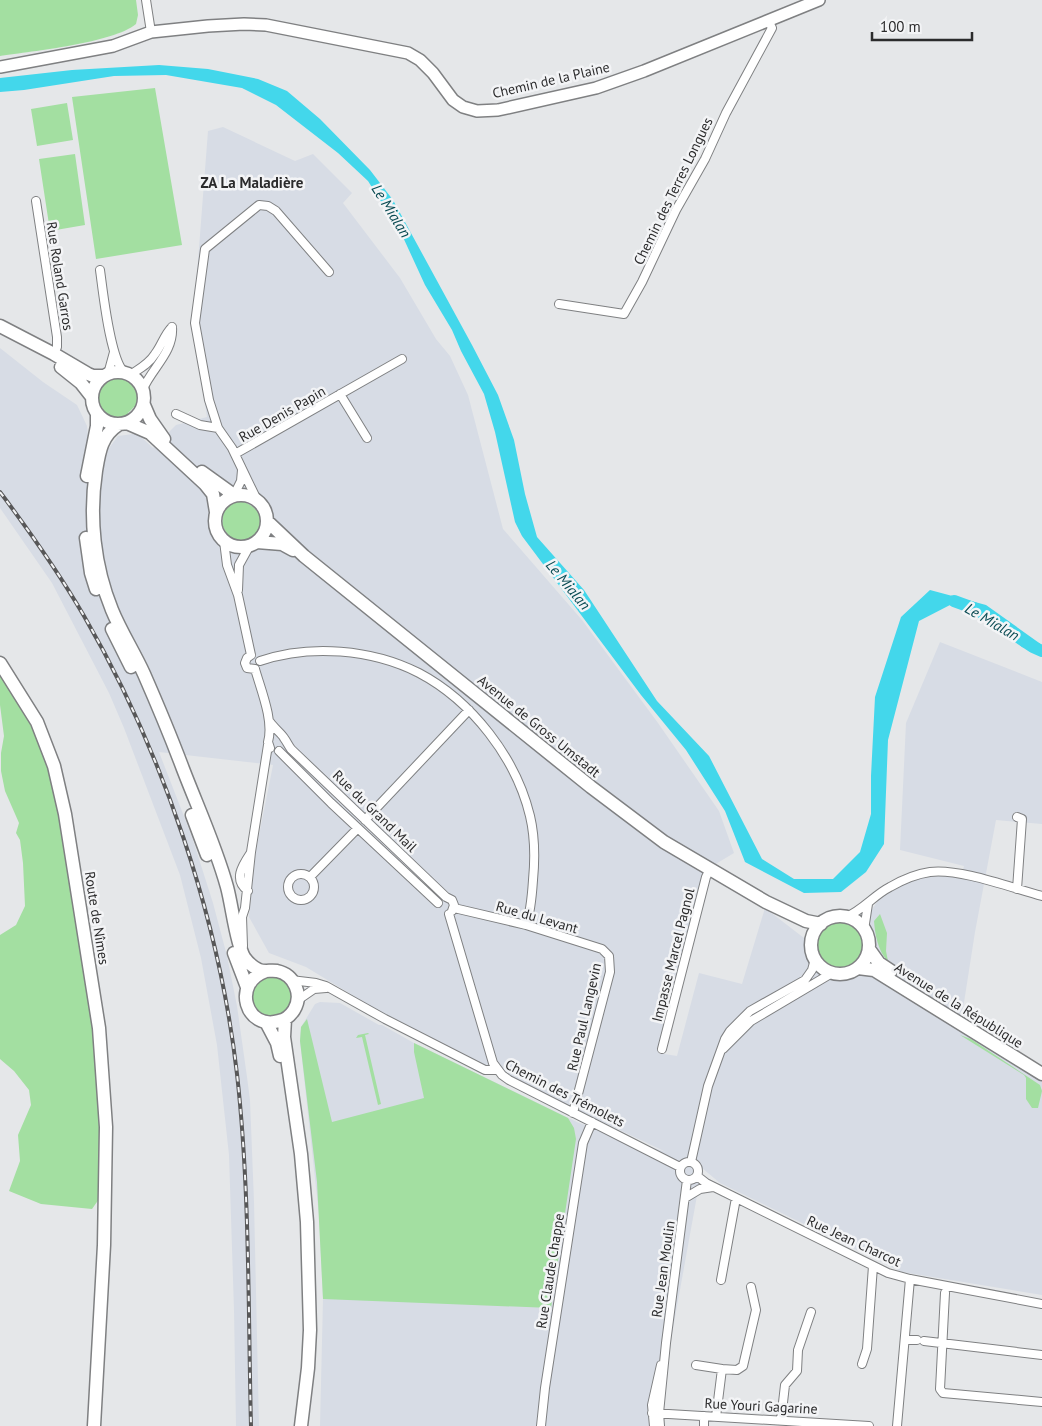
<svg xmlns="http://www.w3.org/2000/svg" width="1042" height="1426" font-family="'PT Sans',sans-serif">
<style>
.built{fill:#d7dce5}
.green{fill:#a3dfa1}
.water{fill:#43d7eb}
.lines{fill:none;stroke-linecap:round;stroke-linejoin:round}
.river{stroke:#43d7eb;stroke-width:12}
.street-casing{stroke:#7f8082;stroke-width:10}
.secondary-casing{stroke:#7f8082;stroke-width:14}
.primary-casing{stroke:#7f8082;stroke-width:15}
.street{stroke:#fff;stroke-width:8}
.secondary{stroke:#fff;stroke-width:11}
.primary{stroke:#fff;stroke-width:12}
.rail-casing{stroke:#575758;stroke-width:4}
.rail{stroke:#f3f4f6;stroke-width:2;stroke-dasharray:5.5;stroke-linecap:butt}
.labels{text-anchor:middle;stroke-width:5;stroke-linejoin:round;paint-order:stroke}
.street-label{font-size:14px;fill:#2b2b2c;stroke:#f3f4f6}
.neighbourhood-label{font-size:15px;font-weight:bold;fill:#2b2b2c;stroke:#f3f4f6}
.water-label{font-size:15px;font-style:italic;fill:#0b4c54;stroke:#f3f4f6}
</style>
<rect width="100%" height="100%" fill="#e5e7e9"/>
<!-- built -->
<path class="built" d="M223 127 295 161 313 154 352 193 343 203 400 278 436 339 450 356 468 395 503 529 582 620 658 723 719 811 734 853 704 871 658 1053 677 1056 699 973 742 984 765 908 804 938 808 958 821 975 829 979 851 978 861 972 871 959 873 944 869 921 871 911 881 896 890 890 918 878 931 875 961 877 964 866 900 850 906 723 940 642 1042 682V824L996 820 975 932 960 1028 1042 1077V1295L902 1272 720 1183 702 1168 672 1334 660 1418 661 1426H320L323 1299 319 1215 300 1041 301 1027 315 1004 320 1002 340 1003 379 1025H382L414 1043 579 1123 666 1152 476 1062 385 1015 306 967 269 953 249 917 256 850 273 765 159 752 192 837 213 903 227 956 237 1006 247 1077 250 1100 254 1202 259 1426H236L234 1310 229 1155 217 1045 201 958 180 875 124 728 109 693 52 583 0 508V348L43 382 77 405 87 426 88 437 87 452 104 455 118 436 133 434 139 435 153 448 176 425 207 417 193 326 208 131Z"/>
<!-- green -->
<path class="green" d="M0 0H136L138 15 136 24C113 43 33 51 0 56Z
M155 88 182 245 96 259 72 97Z
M67 103 73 140 37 146 31 109Z
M75 154 85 225 50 231 39 159Z
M117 378C133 379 142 392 136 407H134L128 413V416C114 422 101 415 98 399 99 387 105 380 117 378Z
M241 501C277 511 260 555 229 537L222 525 224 509 231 503Z
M0 663 54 766 99 1028 104 1192 92 1209 41 1204 9 1191 20 1161 18 1135 31 1105 29 1090 14 1071 0 1059V935L16 925 25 906 23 863 20 840 16 833 19 823 5 791 1 771V753L4 736 0 705Z
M880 914 887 933 886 951 888 961C878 952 875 934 874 921Z
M816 946a24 24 0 1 1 48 0a24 24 0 1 1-48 0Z
M252 996a20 20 0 1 1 40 0a20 20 0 1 1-40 0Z
M307 1019 332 1122 424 1098 414 1052V1043L568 1118 574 1128 576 1139 551 1308 323 1299 317 1182 300 1041 301 1027Z
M368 1033 369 1034 365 1035 381 1104 378 1105 362 1037 356 1038 358 1035Z
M960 1035 971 1039 1040 1085 1042 1091 1038 1108H1032L1026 1099V1078L1024 1075Z"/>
<!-- water -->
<path class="water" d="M159 65 208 69 258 79 287 91 320 119 370 170 393 200 472 345 498 395 514 440 525 494 537 537 584 590 657 701 709 756 762 859 794 879H833L860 852 871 814V776L875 697 901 617 930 590 986 605 1042 645V654L1022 647 994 620 973 607 950 605 919 621 888 740 884 844 866 872 841 892 804 893 745 862 725 811 686 750 641 695 522 536 515 522 495 432 484 394 461 351 452 330 425 285 402 235 368 181 338 153 276 105 242 88 166 75 114 76 24 90 0 92V78L72 70Z"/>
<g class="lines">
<!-- river -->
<path class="river" d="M954 601 976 609 1033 647 1042 651"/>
<defs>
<path id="street" d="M146 0 151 32
M36 201 57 337V347L54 354
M100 270C103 291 110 361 125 373
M559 304 624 314 642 282 676 210 705 159 726 113 772 28 768 20
M108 374 114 352
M130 375C139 369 149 364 155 354 162 345 164 335 172 327
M143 389C152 368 174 352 172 327
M340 394 367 438
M176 414 200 425 218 428
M235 454 402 359
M234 495 241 481 242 470
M257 500 232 448 218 428 209 400 195 323 205 249 259 205 268 206 276 211 329 272
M224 541 227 565 238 595 251 655
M238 590 239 565 250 545
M251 655 247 658 245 663 247 668 255 669
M260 661C310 644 372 649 419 673 472 701 516 758 530 816 535 837 535 859 533 880 532 895 531 911 526 925
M255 669C261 690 274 721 268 742L270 748
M270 722C274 728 282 734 284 738 287 742 288 745 291 749L446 897 452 900 454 905 452 911
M279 751 331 803 438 903
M365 820 469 710
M288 887a13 13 0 1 1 26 0a13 13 0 1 1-26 0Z
M310 877 358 828
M1017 889 1022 819 1017 817
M248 891C233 880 242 866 250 854
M454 908 526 925 602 949 609 956 610 972 573 1113
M449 914 493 1063 502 1075 509 1080 680 1167
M846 917C863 910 874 895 890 887 902 880 916 874 930 872 959 868 1012 888 1042 896
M864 930 868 904
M243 946 242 917 245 908 251 852 268 745
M291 980 316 983 326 986 385 1019 485 1070H498
M298 1000 314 989 326 988
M662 1049 706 877 710 869
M723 1049 751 1021 832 973
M680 1171a9 9 0 1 1 18 0a9 9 0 1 1-18 0Z
M691 1162 708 1086 725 1039 730 1031 750 1011 805 980 812 970 815 959
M697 1176 706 1183 888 1273 910 1279 1042 1304
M685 1198 700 1189 713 1187
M721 1280 736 1198
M945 1293 940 1389 943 1393 1042 1402
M905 1340H917
M924 1341 1042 1355
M862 1364 867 1349 873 1266
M696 1365 722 1369
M652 1413 869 1426
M716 1417 722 1369 737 1370 743 1366 756 1310 751 1287
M781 1420 785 1385 797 1371 798 1350 811 1312
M541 1426 545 1388 583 1143 592 1122
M654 1426 652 1405 661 1365
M660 1426 659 1413 666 1343 687 1180
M704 1426V1416
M897 1426 910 1279"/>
<path id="secondary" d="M0 67 113 46 151 32 208 26 244 24 266 25 408 53 420 60 433 73 453 100 463 107 477 111 498 110 596 88 644 71 819 0"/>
<path id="primary" d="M0 326 54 354 88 374 93 376H103
M61 367 81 383 92 397
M92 398a26 26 0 1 1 52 0a26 26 0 1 1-52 0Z
M144 405 150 419 164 439
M127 423 150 433 205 484 213 494 216 512
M118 425C101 436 99 453 96 471 89 517 94 566 112 610 121 632 134 652 144 674 158 706 171 737 183 769 198 808 216 847 227 887 232 905 236 943 244 957 248 963 253 967 259 970 265 972 271 970 277 971 295 975 303 995 294 1010 290 1016 285 1020 279 1021 246 1031 231 983 266 971
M202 472 234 495
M87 476 97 426V414
M215 521a26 26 0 1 1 52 0a26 26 0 1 1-52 0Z
M267 521 304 556 591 787 664 842 766 902 806 921 821 924
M86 538 91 573 96 589
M257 542 282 544 293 550
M112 629 131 667
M0 663 37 722 54 766 65 814 99 1028 106 1127 104 1245 94 1426
M192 815 207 855
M811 945a29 29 0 1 1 58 0a29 29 0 1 1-58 0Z
M869 949 879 963 891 971
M234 953 247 987
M858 968 874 970 882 975 1042 1074
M285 1019 284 1037 301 1154 307 1222 310 1330 308 1368 301 1426
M266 1022 277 1043 280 1056"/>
</defs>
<!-- street casing -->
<use href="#street" class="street-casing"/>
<!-- secondary casing -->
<use href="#secondary" class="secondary-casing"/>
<!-- primary casing -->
<use href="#primary" class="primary-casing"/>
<!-- street -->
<use href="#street" class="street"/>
<!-- secondary -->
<use href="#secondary" class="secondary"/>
<!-- primary -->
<use href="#primary" class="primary"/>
<defs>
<path id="rail" d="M0 492C30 532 59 573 84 616 163 752 219 918 237 1074 250 1190 248 1309 251 1426"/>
</defs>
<!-- rail casing -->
<use href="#rail" class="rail-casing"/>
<!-- rail -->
<use href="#rail" class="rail"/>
</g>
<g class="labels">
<!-- street labels -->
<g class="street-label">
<text transform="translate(551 80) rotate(-13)" y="5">Chemin de la Plaine</text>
<text transform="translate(673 191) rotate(-64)" y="5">Chemin des Terres Longues</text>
<text transform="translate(60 276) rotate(81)" y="5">Rue Roland Garros</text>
<text transform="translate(282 414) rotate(-30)" y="5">Rue Denis Papin</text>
<text transform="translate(539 726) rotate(39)" y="5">Avenue de Gross Umstadt</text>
<text transform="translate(375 811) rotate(44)" y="5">Rue du Grand Mail</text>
<text transform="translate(537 917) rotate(16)" y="5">Rue du Levant</text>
<text transform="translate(97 918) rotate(81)" y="5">Route de Nîmes</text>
<text transform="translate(673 955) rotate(-76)" y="5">Impasse Marcel Pagnol</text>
<text transform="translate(959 1005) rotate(32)" y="5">Avenue de la République</text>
<text transform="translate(584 1017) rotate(-77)" y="5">Rue Paul Langevin</text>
<text transform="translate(565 1093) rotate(27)" y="5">Chemin des Trémolets</text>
<text transform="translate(854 1241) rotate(25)" y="5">Rue Jean Charcot</text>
<text transform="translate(663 1269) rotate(-82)" y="5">Rue Jean Moulin</text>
<text transform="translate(550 1271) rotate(-81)" y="5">Rue Claude Chappe</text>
<text transform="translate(761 1406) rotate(3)" y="5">Rue Youri Gagarine</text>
</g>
<!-- neighbourhood labels -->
<g class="neighbourhood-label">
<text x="252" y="188">ZA La Maladière</text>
</g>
<!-- water labels -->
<g class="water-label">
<text transform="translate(391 211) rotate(58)" y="5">Le Mialan</text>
<text transform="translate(568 585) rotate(50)" y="5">Le Mialan</text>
<text transform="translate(992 622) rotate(30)" y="5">Le Mialan</text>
</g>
</g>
<!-- scale -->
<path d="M872 32v8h100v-8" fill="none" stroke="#2b2b2c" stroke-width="2.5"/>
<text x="880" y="32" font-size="15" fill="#2b2b2c" stroke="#f3f4f6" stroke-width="4" paint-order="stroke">100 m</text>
</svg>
